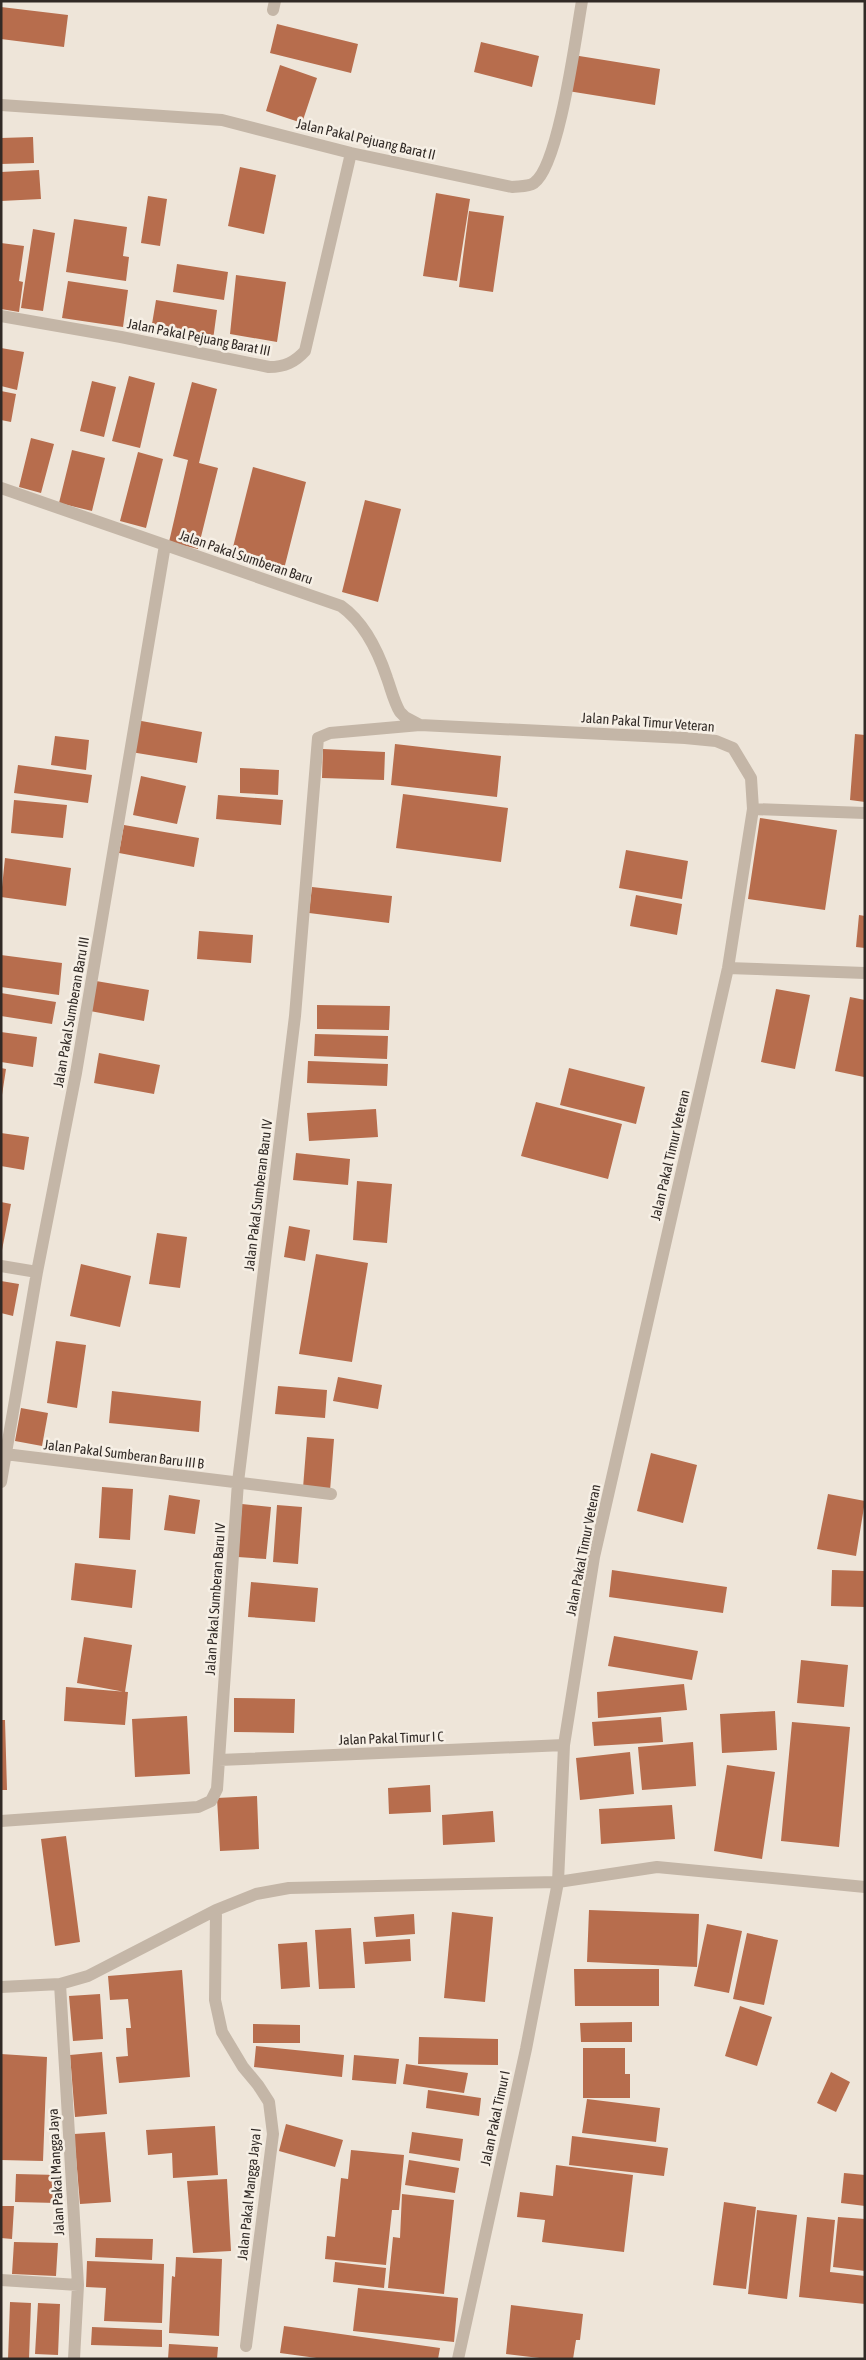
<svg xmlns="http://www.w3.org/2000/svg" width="866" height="2360" font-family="'Asap Condensed',sans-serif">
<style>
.building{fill:#b76d4d}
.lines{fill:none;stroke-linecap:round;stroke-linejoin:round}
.minor{stroke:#c4b6a7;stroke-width:12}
.labels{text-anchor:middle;stroke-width:5;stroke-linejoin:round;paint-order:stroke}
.street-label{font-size:14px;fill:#312a26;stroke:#f6efe5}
</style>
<rect width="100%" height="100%" fill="#eee5d9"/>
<!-- building -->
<path class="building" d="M1 7 68 15 64 47 1 39Z
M277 24 358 44 351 73 270 53Z
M481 42 539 56 532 87 474 72Z
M573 55 660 69 655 105 568 91Z
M280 65 317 78 302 123 266 111Z
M33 137 34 163 1 164V138Z
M240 167 276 175 264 234 228 226Z
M39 170 41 199 1 201V172Z
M436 193 470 199 457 281 423 276Z
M148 196 167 199 160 246 141 243Z
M469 211 504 216 493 292 459 287Z
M74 219 127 227 123 256 129 257 126 281 66 272Z
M33 229 55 233 43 311 21 308Z
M1 243 24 246 19 281 23 282 19 312 1 309Z
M177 264 228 272 224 300 173 292Z
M236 275 286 282 277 342 230 334Z
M68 281 128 290 123 327 62 318Z
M156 300 217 310 213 340 151 330Z
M1 348 24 352 17 390 1 386Z
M129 376 155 383 140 448 112 441Z
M92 381 116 387 104 437 80 431Z
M192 382 217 389 199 463 218 468 198 549 169 542 188 460 173 456Z
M1 391 16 394 11 422 1 420Z
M31 438 54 444 41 493 19 487Z
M72 450 105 458 92 511 59 503Z
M138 452 163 459 146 528 120 521Z
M253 467 306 482 284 569 231 555Z
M365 500 401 509 378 602 342 592Z
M136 720 202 732 197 763 131 752Z
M855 734 865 735V802L850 800Z
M55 736 89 740 86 770 51 765Z
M395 744 501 756 497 797 391 785Z
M323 749 385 752 384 780 322 778Z
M18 765 92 775 88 803 14 793Z
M240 768 279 770 278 795 240 793Z
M141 776 186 786 177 824 133 815Z
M403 794 508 808 501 862 396 848Z
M218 795 283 800 281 825 216 819Z
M14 800 67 805 63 838 11 833Z
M760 818 837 830 825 910 748 899Z
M124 825 199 838 194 867 119 853Z
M626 850 688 861 682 899 619 888Z
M5 858 71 868 66 906 1 897Z
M312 887 392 896 389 923 309 913Z
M636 895 682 904 677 935 630 926Z
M859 915 865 916V948L856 947Z
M199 931 253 935 251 963 197 959Z
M1 955 62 963 59 995 1 987Z
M96 981 149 990 144 1021 90 1011Z
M776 989 810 995 795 1069 761 1062Z
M1 993 56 1002 52 1024 1 1016Z
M850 997 865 1000 864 1077 835 1071Z
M317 1005 390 1006 389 1030 317 1029Z
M1 1032 37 1037 33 1067 1 1062Z
M315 1034 388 1036 387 1059 314 1056Z
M99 1053 160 1065 154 1094 94 1083Z
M308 1061 388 1064 387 1086 307 1083Z
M1 1068 6 1069 2 1095H1Z
M569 1068 645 1087 636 1124 560 1105Z
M536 1102 622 1124 608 1179 521 1156Z
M376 1109 378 1137 309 1141 307 1113Z
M1 1133 29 1137 24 1170 1 1166Z
M296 1153 350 1159 348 1185 293 1180Z
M357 1181 392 1184 387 1243 353 1240Z
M1 1202 11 1204 2 1250H1Z
M289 1226 310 1230 305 1261 284 1257Z
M157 1233 187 1237 180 1288 149 1284Z
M316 1254 368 1263 352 1362 299 1354Z
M81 1264 131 1276 120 1327 70 1316Z
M1 1281 19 1284 13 1316 1 1313Z
M56 1341 86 1345 77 1408 47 1403Z
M338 1377 382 1385 378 1409 333 1401Z
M278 1386 327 1390 325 1418 275 1414Z
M112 1391 201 1401 199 1432 109 1423Z
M21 1408 48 1413 42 1446 15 1441Z
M307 1437 334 1439 330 1491 303 1488Z
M651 1453 697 1465 683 1523 637 1511Z
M102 1487 133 1489 130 1540 99 1538Z
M828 1494 865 1501 856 1556 817 1549Z
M169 1495 200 1500 195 1534 164 1530Z
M242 1504 271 1507 266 1559 238 1557Z
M277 1505 302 1507 298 1564 273 1562Z
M75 1563 136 1570 132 1608 71 1600Z
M612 1570 727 1587 723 1613 609 1597Z
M832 1570 865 1571V1607L831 1606Z
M251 1582 318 1588 315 1622 248 1617Z
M614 1636 698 1651 692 1680 608 1666Z
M84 1637 132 1645 125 1692 77 1683Z
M801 1660 848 1665 844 1707 797 1703Z
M684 1684 687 1710 598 1718 597 1692Z
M66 1687 128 1692 125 1725 64 1721Z
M234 1698 295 1699 294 1733 234 1732Z
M775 1711 777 1750 722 1753 720 1714Z
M187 1716 190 1774 135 1777 132 1719Z
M661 1717 663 1742 594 1746 592 1722Z
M1 1720H5L7 1790H1Z
M792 1722 850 1727 839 1847 781 1841Z
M693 1742 696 1786 642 1790 638 1747Z
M630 1752 634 1794 580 1800 576 1758Z
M727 1765 775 1772 762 1859 714 1851Z
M430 1785 431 1812 389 1814 388 1788Z
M257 1796 259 1849 220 1851 217 1798Z
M672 1805 675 1839 601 1844 599 1809Z
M493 1811 495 1842 443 1845 442 1815Z
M66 1836 80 1942 55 1946 41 1839Z
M589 1910 699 1914 697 1967 587 1962Z
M452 1912 493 1917 485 2002 444 1998Z
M414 1914 415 1934 376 1937 374 1917Z
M707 1924 742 1931 729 1993 694 1986Z
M351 1928 355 1988 319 1989 315 1930Z
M747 1933 778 1940 764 2005 733 1999Z
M410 1939 411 1961 365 1964 363 1942Z
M307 1942 310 1987 281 1989 278 1944Z
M574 1969H659V2006H575Z
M182 1970 190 2077 119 2083 116 2057 128 2056 126 2028H131L128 1999 110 2000 108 1976Z
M100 1994 103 2039 73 2041 69 1996Z
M740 2006 772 2017 757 2066 725 2056Z
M632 2022V2042H581L580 2023Z
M253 2024 300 2025V2043H253Z
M419 2037 498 2039V2065L418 2064Z
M256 2046 344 2055 342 2077 254 2067Z
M583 2048H625V2074H630V2098H583Z
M102 2052 107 2114 75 2117 70 2055Z
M1 2054 47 2057 43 2161 1 2160Z
M354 2055 399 2059 396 2084 352 2080Z
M406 2064 468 2073 464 2093 403 2084Z
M831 2072 850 2082 836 2112 817 2103Z
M428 2090 481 2098 479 2116 426 2108Z
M587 2099 660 2108 656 2142 582 2133Z
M286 2124 343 2140 335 2167 279 2151Z
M215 2126 218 2175 173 2178 172 2153 148 2155 146 2130Z
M105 2132 111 2202 80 2204 74 2134Z
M412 2132 463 2139 460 2161 409 2153Z
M572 2136 668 2148 664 2176 569 2165Z
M351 2150 404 2155 399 2210H392L386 2265 325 2259 327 2236 335 2237 341 2178 348 2179Z
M409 2160 459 2168 455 2193 405 2185Z
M556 2165 633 2175 624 2252 542 2242 545 2220 517 2217 520 2192 553 2196Z
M844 2173 865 2175V2206L841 2203Z
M16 2174 58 2175 57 2203 15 2202Z
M227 2179 231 2251 193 2253 187 2181Z
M402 2194 454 2200 444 2294 388 2288 393 2237 400 2238Z
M724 2202 756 2207 746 2289 713 2285Z
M1 2206H14L12 2239 1 2238Z
M757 2210 797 2215 787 2299 748 2294Z
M807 2217 835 2220 830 2272 865 2276V2304L799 2297Z
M838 2217 865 2219V2271L833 2267Z
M96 2238 153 2239 152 2260 95 2257Z
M14 2242 58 2243 56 2276 12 2274Z
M176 2257 222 2259 219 2336 169 2333 172 2276 175 2277Z
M87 2261 164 2264 162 2323 104 2321 106 2288 86 2287Z
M335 2262 386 2268 384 2288 333 2282Z
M358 2288 458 2298 454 2342 353 2331Z
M10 2302 31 2303 29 2359H8Z
M38 2303 60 2304 58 2355 35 2354Z
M511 2305 583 2314 580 2340H576L573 2359H548L506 2354Z
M284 2326 440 2348 438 2359H324L280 2353Z
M92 2327 162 2330V2347L91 2345Z
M169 2344 218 2347 217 2359H168Z"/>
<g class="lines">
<!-- minor -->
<path class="minor" d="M273 10 275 1
M1 105 222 120 351 153 512 187C519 186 528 187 534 183 559 166 576 35 582 1
M1 316 121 337 269 367C285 367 295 362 305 351L351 153
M1 488 341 606C365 623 378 651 387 678 391 689 394 702 400 712L405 717 420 725
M753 809 865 813
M728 968 865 973
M1 1266 37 1272
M5 1454 331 1494
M1 1482 37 1272 76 1073 165 545
M219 1760 564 1745
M1 1821 198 1807 211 1801 217 1789 238 1482 295 1016 318 738 330 733 420 725 685 738 716 741 733 748 751 778 753 809 728 968 594 1557 564 1745 558 1882 526 2049 458 2359
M216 1910 215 2000 222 2032 243 2067 258 2085 269 2102 273 2134 246 2346
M60 1984 78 2285 74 2359
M1 1987 60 1984 88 1976 216 1910 256 1894 289 1888 558 1882 657 1867 865 1887
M1 2280 78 2285"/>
</g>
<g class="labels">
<!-- street labels -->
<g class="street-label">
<text transform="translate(366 139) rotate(13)" y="5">Jalan Pakal Pejuang Barat II</text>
<text transform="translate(199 337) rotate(11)" y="5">Jalan Pakal Pejuang Barat III</text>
<text transform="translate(246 557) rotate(19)" y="5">Jalan Pakal Sumberan Baru</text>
<text transform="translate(648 722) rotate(4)" y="5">Jalan Pakal Timur Veteran</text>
<text transform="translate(71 1012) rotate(-80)" y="5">Jalan Pakal Sumberan Baru III</text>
<text transform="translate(670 1155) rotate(-77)" y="5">Jalan Pakal Timur Veteran</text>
<text transform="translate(258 1195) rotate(-83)" y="5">Jalan Pakal Sumberan Baru IV</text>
<text transform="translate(124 1454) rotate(7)" y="5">Jalan Pakal Sumberan Baru III B</text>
<text transform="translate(583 1550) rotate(-79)" y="5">Jalan Pakal Timur Veteran</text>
<text transform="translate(215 1599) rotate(-86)" y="5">Jalan Pakal Sumberan Baru IV</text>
<text transform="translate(391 1738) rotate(-2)" y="5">Jalan Pakal Timur I C</text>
<text transform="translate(495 2118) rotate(-78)" y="5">Jalan Pakal Timur I</text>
<text transform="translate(56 2172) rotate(-93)" y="5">Jalan Pakal Mangga Jaya</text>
<text transform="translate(249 2194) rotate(-84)" y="5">Jalan Pakal Mangga Jaya I</text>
</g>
</g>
<!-- border -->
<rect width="866" height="2360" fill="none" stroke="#312a26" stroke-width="5"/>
</svg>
